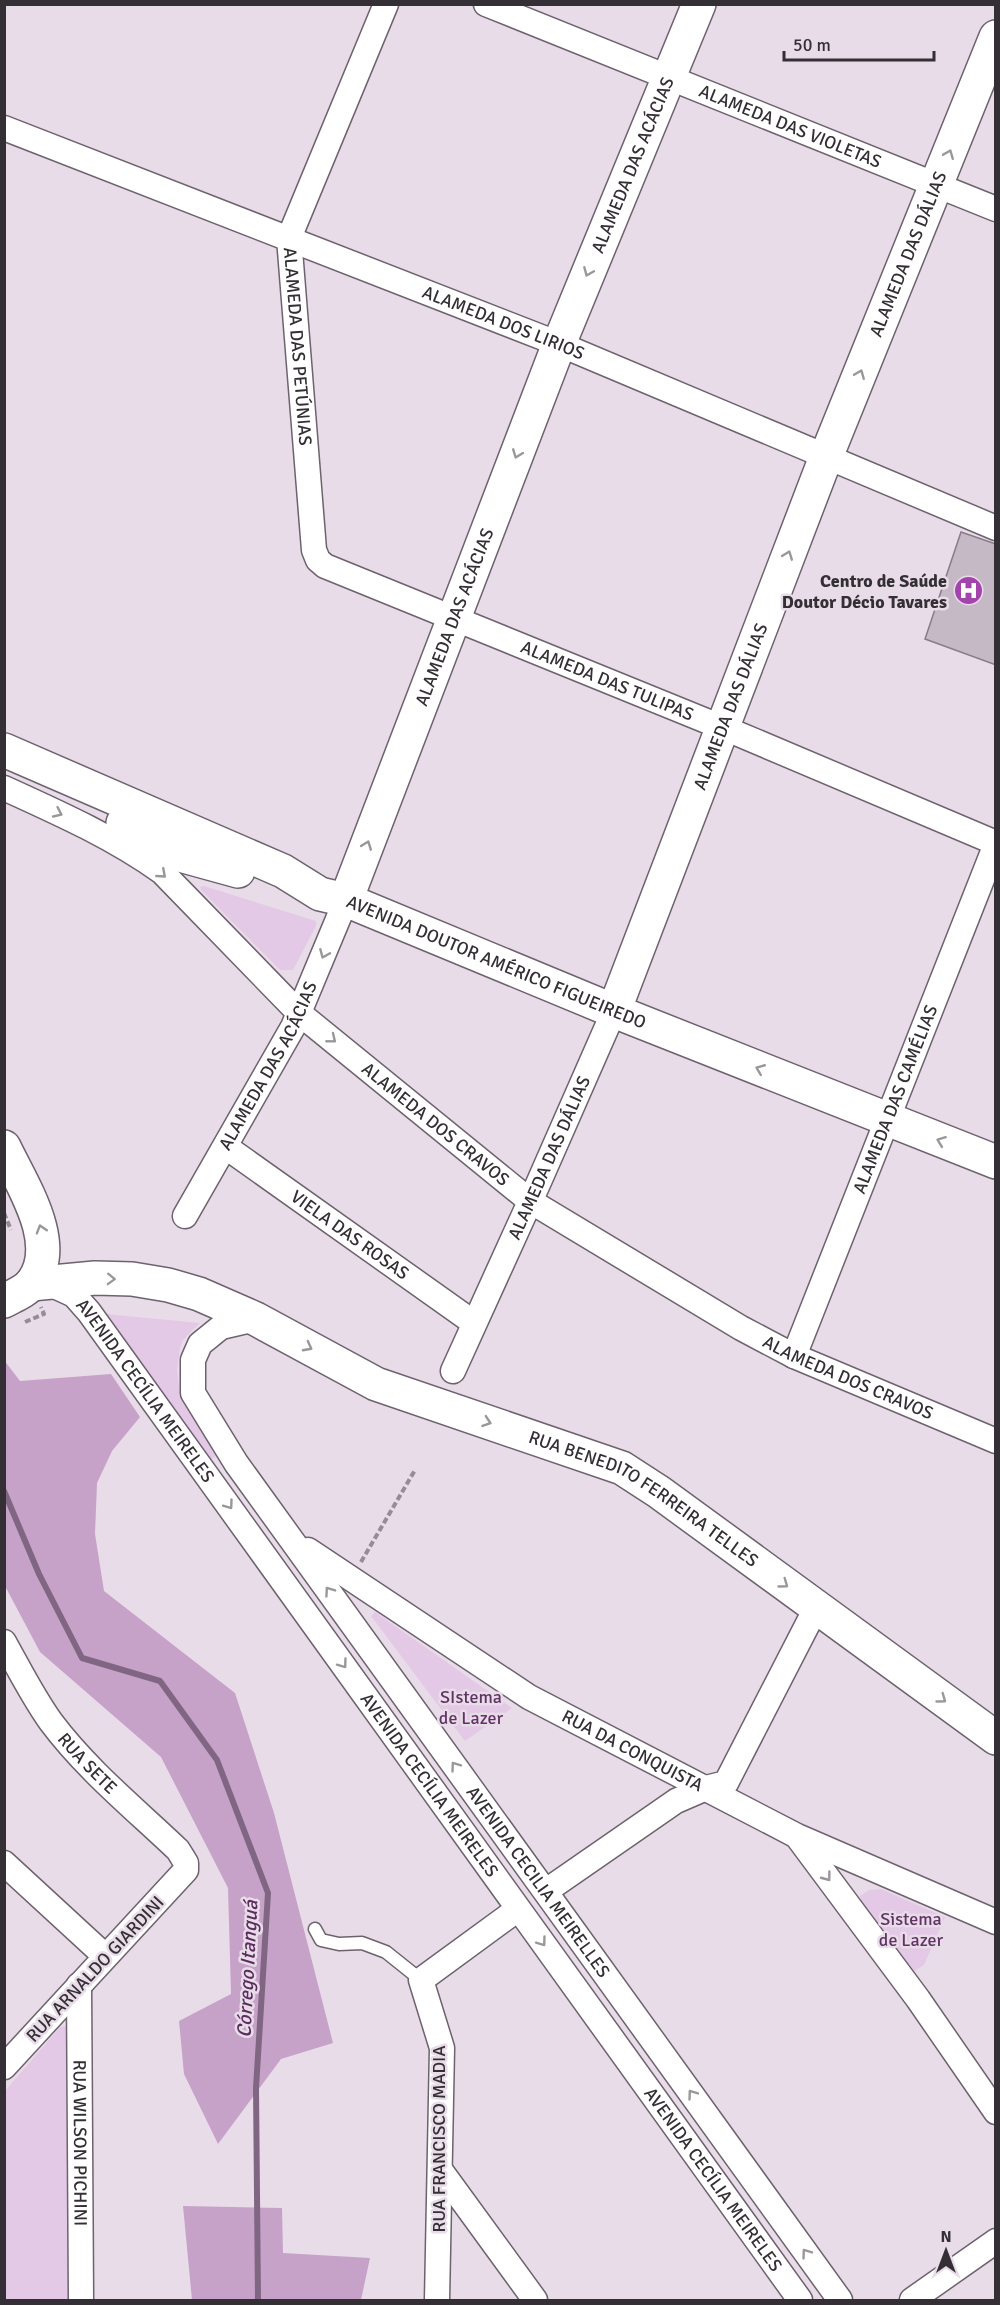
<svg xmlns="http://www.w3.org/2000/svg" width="1000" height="2305" font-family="Signika,sans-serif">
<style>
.green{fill:#e3c9e5}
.forest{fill:#c6a2c9}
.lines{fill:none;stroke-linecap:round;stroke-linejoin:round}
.stream{stroke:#806682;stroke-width:6}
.building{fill:#c6b9c6;stroke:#877c87;stroke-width:1.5}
.lane-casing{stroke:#6d626e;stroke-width:15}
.street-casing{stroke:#6d626e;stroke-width:27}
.secondary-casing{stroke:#6d626e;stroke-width:36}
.path{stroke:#958c95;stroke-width:4;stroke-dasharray:6 3;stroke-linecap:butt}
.lane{stroke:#fff;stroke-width:12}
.street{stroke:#fff;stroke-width:24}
.secondary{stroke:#fff;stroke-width:33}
.oneway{stroke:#99979a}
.labels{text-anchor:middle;stroke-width:5;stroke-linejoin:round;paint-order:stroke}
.street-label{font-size:18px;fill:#332f34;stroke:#e9dce9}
.poi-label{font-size:18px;font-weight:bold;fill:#332f34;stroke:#e9dce9;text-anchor:end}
.park-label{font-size:18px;fill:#603364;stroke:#e9dce9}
.water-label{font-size:20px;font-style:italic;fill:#5b2d5f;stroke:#e9dce9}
</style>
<rect width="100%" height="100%" fill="#e9dce9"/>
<!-- green -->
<path class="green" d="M204 886 316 921V926L293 970H280L201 890 200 887Z
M106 1314 200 1323 183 1340 180 1348 177 1370 180 1396 219 1454 209 1461Z
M375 1612 512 1708 465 1741 371 1616Z
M881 1889 945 1917 924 1965 913 1972 863 1909 860 1896 869 1890Z
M67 2026 71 2027 70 2300H5V2091L60 2027Z"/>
<!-- forest -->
<path class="forest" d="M4 1360 20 1381 111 1374 140 1417 112 1451 97 1483 95 1534 104 1591 235 1693 274 1813 333 2043 281 2059 218 2144 184 2074 179 2021 231 1994 228 1888 161 1757 40 1652 5 1586Z
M183 2206 282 2208 283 2253 370 2258 361 2300H192Z"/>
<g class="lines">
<!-- stream -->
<path class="stream" d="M4 1491 39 1574 82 1658 160 1681 217 1760 268 1893 256 2088 258 2300"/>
</g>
<!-- building -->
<path class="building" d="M961 532 996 544V665L925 639Z"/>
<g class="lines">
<defs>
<path id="lane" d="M315 1929 321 1940 339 1944 362 1943 386 1952 421 1980"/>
<g id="street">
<path id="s1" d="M386 4 289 238 314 550 318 560 325 566 736 733 996 843"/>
<path id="s2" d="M486 4 996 209"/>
<path id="s3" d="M4 128 559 344 996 528"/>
<path id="s4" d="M4 788C59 813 113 837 162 872L299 1013 530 1201 741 1328 794 1356 996 1441"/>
<path id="s5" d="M226 1147 474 1323"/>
<path id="s6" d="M185 1216 293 1027 346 900"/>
<path id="s7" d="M48 1283 74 1295 89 1312 800 2300"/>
<path id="s8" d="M256 1319 221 1327 200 1344 193 1360V1393L236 1463 840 2300"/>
<path id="s9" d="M794 1356 996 844"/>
<path id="s10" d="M453 1371 538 1184 614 1011"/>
<path id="s11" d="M308 1550 529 1697 797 1836 996 1922"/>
<path id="s12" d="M4 1642C19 1669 33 1697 51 1722 87 1770 135 1809 178 1850L186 1863V1870L4 2067"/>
<path d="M799 1839 918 1999 996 2112"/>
<path d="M4 1863 105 1956"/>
<path d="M546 1891 676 1801 706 1788 726 1783 816 1608"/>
<path id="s13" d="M79 1985 81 2300"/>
<path d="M441 2171 535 2300"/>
<path d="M437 2300 442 2048 421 1980 518 1909"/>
<path d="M912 2300 996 2241"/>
</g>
<g id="secondary">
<path id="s14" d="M4 750 283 871 320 894 346 900 614 1011 996 1162"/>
<path d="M123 823 180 855 238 871"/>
<path id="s15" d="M346 900 559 344 699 4"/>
<path id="s16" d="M614 1011 826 457 996 37"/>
<path d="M4 1147C22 1185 62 1244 32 1283 26 1291 13 1296 4 1301"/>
<path id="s17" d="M31 1284 95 1278 132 1279 168 1285 199 1294 256 1319 376 1384 622 1468 659 1492 996 1738"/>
</g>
</defs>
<!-- lane casing -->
<use href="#lane" class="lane-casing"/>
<!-- street casing -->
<use href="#street" class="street-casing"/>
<!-- secondary casing -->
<use href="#secondary" class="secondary-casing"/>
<!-- path -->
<path class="path" d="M4 1213 11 1230
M25 1322 44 1314 41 1307
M361 1562 415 1470"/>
<!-- lane -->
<use href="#lane" class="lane"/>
<!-- street -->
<use href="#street" class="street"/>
<!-- secondary -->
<use href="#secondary" class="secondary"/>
</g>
<!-- one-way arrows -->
<defs><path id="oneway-chevron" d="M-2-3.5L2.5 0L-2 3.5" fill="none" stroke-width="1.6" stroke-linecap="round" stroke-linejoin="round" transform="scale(1.5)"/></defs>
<g class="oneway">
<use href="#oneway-chevron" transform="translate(949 154) rotate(-68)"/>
<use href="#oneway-chevron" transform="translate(588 272) rotate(113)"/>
<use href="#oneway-chevron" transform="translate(860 374) rotate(-68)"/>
<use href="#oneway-chevron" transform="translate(517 454) rotate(111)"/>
<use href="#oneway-chevron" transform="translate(788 555) rotate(-69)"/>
<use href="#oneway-chevron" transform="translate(58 813) rotate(25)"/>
<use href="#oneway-chevron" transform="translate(367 845) rotate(-69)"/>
<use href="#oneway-chevron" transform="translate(162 874) rotate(41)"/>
<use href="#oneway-chevron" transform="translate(324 954) rotate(113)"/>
<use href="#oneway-chevron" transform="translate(332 1039) rotate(39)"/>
<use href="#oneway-chevron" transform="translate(760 1069) rotate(-158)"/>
<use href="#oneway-chevron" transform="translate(941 1141) rotate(-159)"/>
<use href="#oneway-chevron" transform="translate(41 1229) rotate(-107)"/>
<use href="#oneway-chevron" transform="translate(111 1279) rotate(2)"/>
<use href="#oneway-chevron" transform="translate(308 1347) rotate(28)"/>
<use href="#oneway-chevron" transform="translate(487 1422) rotate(19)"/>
<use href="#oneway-chevron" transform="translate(229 1505) rotate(54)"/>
<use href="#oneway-chevron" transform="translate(784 1584) rotate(36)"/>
<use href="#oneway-chevron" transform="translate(329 1591) rotate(-125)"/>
<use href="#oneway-chevron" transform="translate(343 1664) rotate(54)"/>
<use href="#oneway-chevron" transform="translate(942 1699) rotate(36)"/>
<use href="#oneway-chevron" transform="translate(455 1766) rotate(-126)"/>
<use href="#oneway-chevron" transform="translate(827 1877) rotate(53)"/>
<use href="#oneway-chevron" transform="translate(542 1942) rotate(54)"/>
<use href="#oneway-chevron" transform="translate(692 2094) rotate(-126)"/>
<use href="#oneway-chevron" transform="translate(806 2253) rotate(-126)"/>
</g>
<!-- icons -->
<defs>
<symbol id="hospital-disc" viewBox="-11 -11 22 22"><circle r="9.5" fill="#a344ac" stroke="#e9dce9"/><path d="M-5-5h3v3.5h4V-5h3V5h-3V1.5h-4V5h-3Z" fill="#fff"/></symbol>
</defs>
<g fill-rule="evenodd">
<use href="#hospital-disc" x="952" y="574" width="33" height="33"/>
</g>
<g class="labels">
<!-- street labels -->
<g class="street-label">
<text dy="6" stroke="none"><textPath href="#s2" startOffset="328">ALAMEDA DAS VIOLETAS</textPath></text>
<text dy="6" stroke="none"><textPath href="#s15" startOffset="789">ALAMEDA DAS ACÁCIAS</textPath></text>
<text dy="6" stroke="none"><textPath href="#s16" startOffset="812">ALAMEDA DAS DÁLIAS</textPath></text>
<text dy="6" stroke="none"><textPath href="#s3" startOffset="536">ALAMEDA DOS LIRIOS</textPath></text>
<text dy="6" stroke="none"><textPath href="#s1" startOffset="362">ALAMEDA DAS PETÚNIAS</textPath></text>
<text dy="6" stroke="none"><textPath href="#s15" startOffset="303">ALAMEDA DAS ACÁCIAS</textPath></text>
<text dy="6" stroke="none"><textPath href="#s1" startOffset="891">ALAMEDA DAS TULIPAS</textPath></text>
<text dy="6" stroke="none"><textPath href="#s16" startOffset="326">ALAMEDA DAS DÁLIAS</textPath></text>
<text dy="6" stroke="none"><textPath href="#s14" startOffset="537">AVENIDA DOUTOR AMÉRICO FIGUEIREDO</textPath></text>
<text dy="6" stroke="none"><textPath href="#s6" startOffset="172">ALAMEDA DAS ACÁCIAS</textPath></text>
<text dy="6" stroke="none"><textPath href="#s9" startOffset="276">ALAMEDA DAS CAMÉLIAS</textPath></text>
<text dy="6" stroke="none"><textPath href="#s4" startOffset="552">ALAMEDA DOS CRAVOS</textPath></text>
<text dy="6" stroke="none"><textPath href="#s10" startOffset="234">ALAMEDA DAS DÁLIAS</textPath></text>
<text dy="6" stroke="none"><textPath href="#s5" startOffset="152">VIELA DAS ROSAS</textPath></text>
<text dy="6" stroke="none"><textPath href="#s4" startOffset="1038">ALAMEDA DOS CRAVOS</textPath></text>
<text dy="6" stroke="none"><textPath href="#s7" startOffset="148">AVENIDA CECÍLIA MEIRELES</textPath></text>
<text dy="6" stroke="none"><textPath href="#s17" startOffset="662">RUA BENEDITO FERREIRA TELLES</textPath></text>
<text dy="6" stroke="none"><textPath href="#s11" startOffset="382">RUA DA CONQUISTA</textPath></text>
<text dy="6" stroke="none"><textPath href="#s12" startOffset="148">RUA SETE</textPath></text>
<text dy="6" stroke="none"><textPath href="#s7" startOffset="634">AVENIDA CECÍLIA MEIRELES</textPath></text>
<text dy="6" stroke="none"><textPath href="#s8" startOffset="712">AVENIDA CECILIA MEIRELLES</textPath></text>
<text transform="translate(95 1969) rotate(-47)" y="6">RUA ARNALDO GIARDINI</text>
<text transform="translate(439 2139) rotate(-90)" y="6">RUA FRANCISCO MADIA</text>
<text dy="6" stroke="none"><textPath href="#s13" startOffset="158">RUA WILSON PICHINI</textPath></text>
<text dy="6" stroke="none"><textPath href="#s7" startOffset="1120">AVENIDA CECÍLIA MEIRELES</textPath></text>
</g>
<!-- poi labels -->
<g class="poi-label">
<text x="947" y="587">Centro de Saúde<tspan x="947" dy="21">Doutor Décio Tavares</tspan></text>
</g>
<!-- park labels -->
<g class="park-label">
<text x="471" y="1703">SIstema<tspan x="471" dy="21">de Lazer</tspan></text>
<text x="911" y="1925">Sistema<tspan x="911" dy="21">de Lazer</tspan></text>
</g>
<!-- water labels -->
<g class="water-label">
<text transform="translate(247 1969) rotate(-87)" y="7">Córrego Itanguá</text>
</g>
</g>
<!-- border -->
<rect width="1000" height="2305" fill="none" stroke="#332f34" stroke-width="12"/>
<!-- north arrow -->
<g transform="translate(946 2251)" stroke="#e9dce9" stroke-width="4.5" paint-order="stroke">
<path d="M0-4.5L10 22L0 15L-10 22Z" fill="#332f34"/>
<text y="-9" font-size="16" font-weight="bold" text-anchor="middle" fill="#332f34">N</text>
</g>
<!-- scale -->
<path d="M784 51v9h150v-9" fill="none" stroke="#332f34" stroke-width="3"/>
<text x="793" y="51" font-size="18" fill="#332f34" stroke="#e9dce9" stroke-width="4.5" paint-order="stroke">50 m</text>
</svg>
